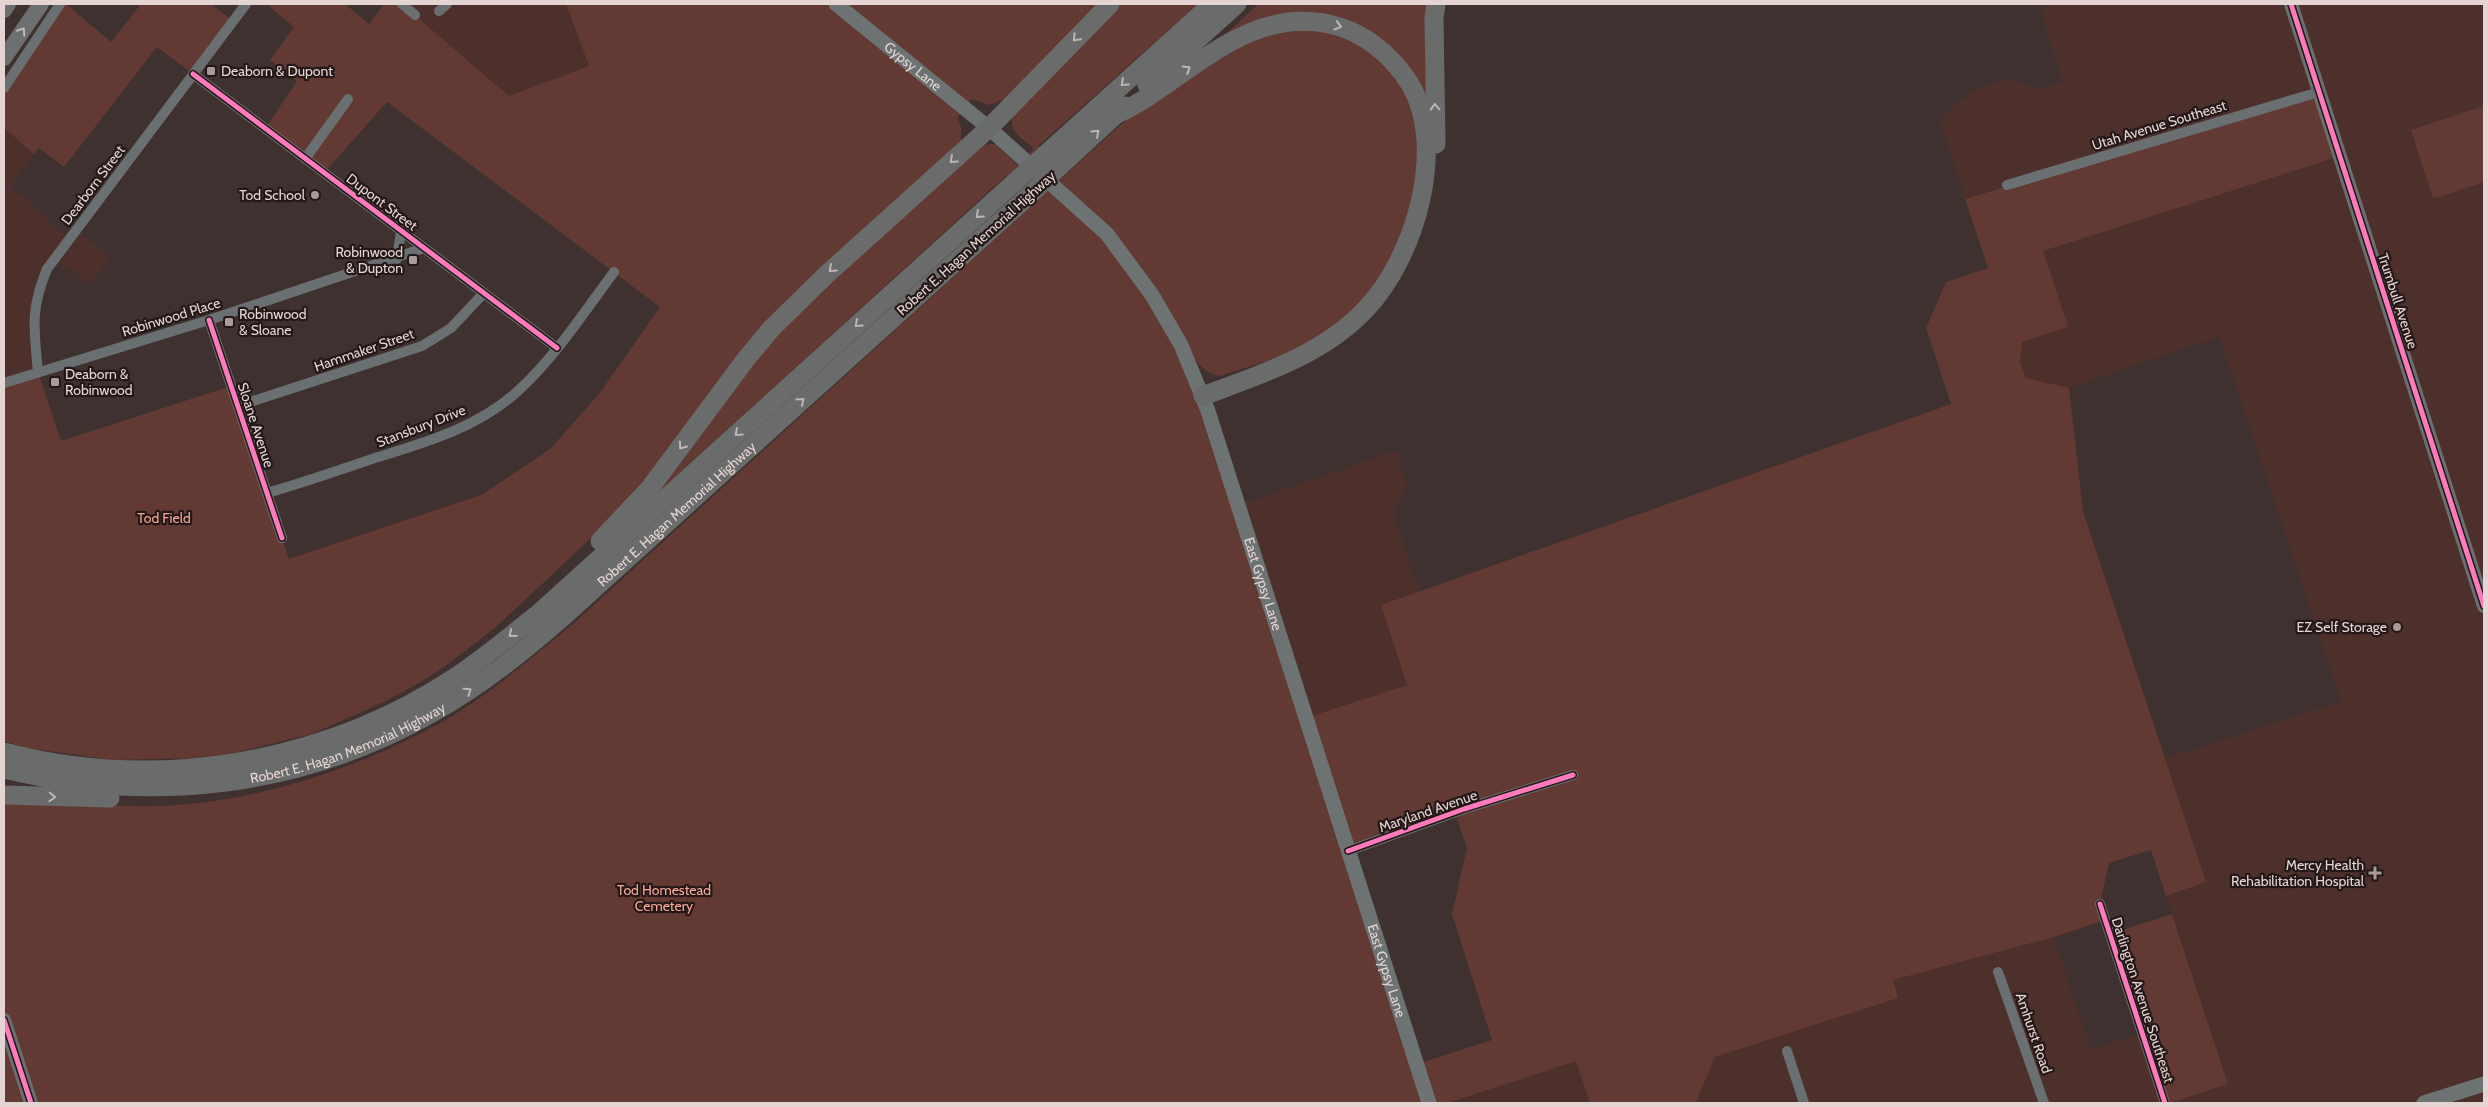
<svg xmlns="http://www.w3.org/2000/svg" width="2488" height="1107" font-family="Cabin,sans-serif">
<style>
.built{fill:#4d302c}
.green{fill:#623a33;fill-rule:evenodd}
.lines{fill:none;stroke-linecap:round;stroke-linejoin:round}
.minor{stroke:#6a6f71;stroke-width:10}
.tertiary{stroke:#6a6f71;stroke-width:14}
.secondary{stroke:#6d7273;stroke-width:15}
.primary{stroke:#6d7070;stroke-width:16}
.motorway{stroke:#6a6c6c;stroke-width:19}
.motorway-bridge{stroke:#6a6c6c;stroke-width:19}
.cycleway-casing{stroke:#231817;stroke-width:8}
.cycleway{stroke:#fd7abc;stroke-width:5}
.oneway{stroke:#bfb5b3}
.oneway2{stroke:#c6bbba}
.poi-dot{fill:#aa9b99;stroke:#231817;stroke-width:2}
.labels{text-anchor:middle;stroke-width:4.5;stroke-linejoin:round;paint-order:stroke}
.street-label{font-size:14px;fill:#e4d4d2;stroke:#231817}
.poi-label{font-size:14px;fill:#e4d4d2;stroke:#231817;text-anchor:end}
.park-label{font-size:14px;fill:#f6a79a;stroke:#231817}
</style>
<rect width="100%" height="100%" fill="#3e312f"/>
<!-- built -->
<path class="built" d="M402 4H566L589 66 509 96Z
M2043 4H2484V106L2411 130 2433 199 2484 182V1103H2169L2228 1084 2166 896 2206 882 2165 758 2341 702 2219 337 2069 388 2026 378 2020 362 2022 342 2067 327 2042 251 2340 156 2007 185 1965 199 1939 118 1974 90 2008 79 2040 89 2063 81 2041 13Z
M4 128 34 154 11 186 69 239 76 230 110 256 91 285 55 259 36 296 38 372 4 383Z
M1396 451 1407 485 1393 512 1419 592 1381 605 1407 685 1306 718 1238 505Z
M2054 937 2091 1049 2142 1033 2165 1103H1696L1715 1057 1898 998 1892 980Z
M1576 1061 1590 1103H1448Z"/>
<!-- green -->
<path class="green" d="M60 4H66L111 42 141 4H211L233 21 193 74 157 47 64 167 39 148 34 154 4 128V88Z
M266 4H345L369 24 384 4H402L509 96 589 66 566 4H1098L1005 99 989 105 972 99 957 118 961 127V142L823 271 622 509 496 627 447 665 419 683 386 701 312 734 229 754 193 758 113 760 27 748 4 741V383L38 372 61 441 231 386 289 559 481 495 550 449 599 394 660 307 387 102 324 173 265 129 297 81 270 60 294 27Z
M1120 4H1198L1038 146 1046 154 1015 182 1007 175 648 502 773 334 982 145 995 144 1018 165 1034 149C1022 137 1010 135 1012 115L1091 31 1095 42 1092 31Z
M1258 4H1431V114L1421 96 1333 20 1213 46Z
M1319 28 1369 48 1406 91 1418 130 1417 185 1396 252 1381 277 1353 312 1315 339 1274 359 1219 376C1205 373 1198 364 1191 354L1306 718 1407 685 1381 605 1951 404 1926 328 1946 282 1988 268 1965 199 2319 92 2340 156 2043 251 2068 327 2022 342 2020 362 2026 378 2069 388 2083 511 2206 882 2166 896 2151 850 2109 863 2100 903 2105 920 2054 937 1893 980 1898 998 1715 1057 1696 1103H1590L1576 1061 1448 1103H4V803C55 802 107 807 159 806 251 804 360 768 440 723 488 696 530 659 573 624L1119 126C1166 92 1213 50 1269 33 1284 28 1303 30 1319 28ZM1455 813 1467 848 1452 914 1492 1040 1417 1064 1355 848Z
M2484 106V182L2433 199 2411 130Z
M2172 914 2228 1084 2169 1103 2110 934Z"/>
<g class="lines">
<!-- minor -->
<path class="minor" d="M402 4 415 15
M439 11 447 4
M193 74 557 348
M4 88 60 4
M305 159 348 99
M2007 185 2319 92
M397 259 401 231
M209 320 282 538
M38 372C34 329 30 310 47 269L246 4
M4 383 209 320 424 248
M238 406 422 346 451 328 483 294
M267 493C302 483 337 471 372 459 424 443 478 428 519 390 556 356 584 312 614 272
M1348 851 1464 809 1573 775
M2100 904 2165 1103
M1998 972 2044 1103
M1787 1051 1804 1103"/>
<!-- tertiary -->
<path class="tertiary" d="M2291 4 2484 606
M4 1020 31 1103"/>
<!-- secondary -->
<g class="secondary">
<path id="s1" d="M836 4 989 128 1107 234 1152 295 1181 345 1207 408 1429 1103"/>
<path d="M2424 1103 2484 1084"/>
</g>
<!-- primary -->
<path class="primary" d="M4 10 8 4
M4 58 41 4"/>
<!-- motorway -->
<g class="motorway">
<path d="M1147 85 1237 4"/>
<path d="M1117 114C1175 87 1223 30 1289 22 1319 19 1349 26 1373 44 1388 55 1400 68 1410 84 1448 148 1414 260 1365 310 1321 356 1261 374 1203 396"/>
<path d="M1436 144 1434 18 1436 4"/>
<path d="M1046 154 1212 4"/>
<path d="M1060 166 1125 106"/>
<path d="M600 541 650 488 746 359 771 329 826 275 989 128 1110 4"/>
<path d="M4 752C155 792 323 764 454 678 483 659 510 636 538 614L1015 182"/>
<path id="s2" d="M4 769C151 804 300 788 432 713 481 686 524 651 566 614L1036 189"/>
<path d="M4 795 110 798"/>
</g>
<!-- motorway-bridge -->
<path class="motorway-bridge" d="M1015 182 1046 154
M1036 189 1060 166"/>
<defs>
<path id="cycleway" d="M2291 4 2484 606
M193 74 557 348
M209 320 282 538
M1348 851 1464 809 1573 775
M2100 904 2165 1103
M4 1020 31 1103"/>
</defs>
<!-- cycleway casing -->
<use href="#cycleway" class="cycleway-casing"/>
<!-- cycleway -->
<use href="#cycleway" class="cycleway"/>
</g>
<!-- one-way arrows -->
<defs><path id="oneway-chevron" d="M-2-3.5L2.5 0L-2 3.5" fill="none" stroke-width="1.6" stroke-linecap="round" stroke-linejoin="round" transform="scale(1.25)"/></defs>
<g class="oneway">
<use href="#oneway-chevron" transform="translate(1338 26) rotate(17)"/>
<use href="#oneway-chevron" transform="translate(1076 38) rotate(134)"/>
<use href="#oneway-chevron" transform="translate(1187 69) rotate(-32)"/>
<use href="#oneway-chevron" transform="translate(1124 83) rotate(138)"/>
<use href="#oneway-chevron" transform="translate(1435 107) rotate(-92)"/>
<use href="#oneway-chevron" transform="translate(1096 133) rotate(-43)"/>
<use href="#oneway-chevron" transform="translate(953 160) rotate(138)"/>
<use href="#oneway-chevron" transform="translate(979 215) rotate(138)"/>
<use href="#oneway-chevron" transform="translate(832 269) rotate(138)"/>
<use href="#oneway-chevron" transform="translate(858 324) rotate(138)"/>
<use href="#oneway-chevron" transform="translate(801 401) rotate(-42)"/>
<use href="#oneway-chevron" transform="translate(738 433) rotate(138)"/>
<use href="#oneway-chevron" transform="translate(682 446) rotate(126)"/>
<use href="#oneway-chevron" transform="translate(512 634) rotate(141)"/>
<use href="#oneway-chevron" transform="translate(468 691) rotate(-34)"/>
<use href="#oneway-chevron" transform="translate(52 797) rotate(2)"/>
</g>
<use class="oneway2" href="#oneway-chevron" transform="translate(22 31) rotate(-56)"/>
<!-- markers -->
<g class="poi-dot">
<rect x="206" y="66" width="10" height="10" rx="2.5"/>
<circle cx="315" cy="195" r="5"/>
<rect x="408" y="255" width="10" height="10" rx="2.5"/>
<rect x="224" y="317" width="10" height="10" rx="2.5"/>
<rect x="50" y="377" width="10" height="10" rx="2.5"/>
<circle cx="2397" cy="627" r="5"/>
<path d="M2372.5 865.5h5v5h5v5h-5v5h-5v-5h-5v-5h5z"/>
</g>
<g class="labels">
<!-- street labels -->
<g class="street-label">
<text dy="5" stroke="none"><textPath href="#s1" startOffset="99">Gypsy Lane</textPath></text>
<text transform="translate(2159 125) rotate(-17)" y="5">Utah Avenue Southeast</text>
<text transform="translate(93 185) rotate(-53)" y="5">Dearborn Street</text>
<text transform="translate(382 202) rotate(37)" y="5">Dupont Street</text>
<text transform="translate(976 243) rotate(-42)" y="5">Robert E. Hagan Memorial Highway</text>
<text transform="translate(2398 301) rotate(72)" y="5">Trumbull Avenue</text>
<text transform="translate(171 317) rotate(-17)" y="5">Robinwood Place</text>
<text transform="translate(364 350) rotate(-19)" y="5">Hammaker Street</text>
<text transform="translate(256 425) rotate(72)" y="5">Sloane Avenue</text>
<text transform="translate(421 426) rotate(-21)" y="5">Stansbury Drive</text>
<text dy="5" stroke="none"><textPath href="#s2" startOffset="758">Robert E. Hagan Memorial Highway</textPath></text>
<text dy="5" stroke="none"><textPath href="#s1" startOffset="742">East Gypsy Lane</textPath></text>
<text dy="5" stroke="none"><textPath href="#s2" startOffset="352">Robert E. Hagan Memorial Highway</textPath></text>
<text transform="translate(1428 811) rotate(-19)" y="5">Maryland Avenue</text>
<text dy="5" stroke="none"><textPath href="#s1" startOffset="1148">East Gypsy Lane</textPath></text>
<text transform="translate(2143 1000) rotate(72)" y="5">Darlington Avenue Southeast</text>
<text transform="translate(2034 1033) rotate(71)" y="5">Amhurst Road</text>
</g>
<!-- poi labels -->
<g class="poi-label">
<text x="221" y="76" text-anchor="start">Deaborn &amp; Dupont</text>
<text x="305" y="200">Tod School</text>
<text x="403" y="257">Robinwood<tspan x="403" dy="16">&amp; Dupton</tspan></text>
<text x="239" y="319" text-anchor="start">Robinwood<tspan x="239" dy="16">&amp; Sloane</tspan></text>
<text x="65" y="379" text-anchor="start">Deaborn &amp;<tspan x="65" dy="16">Robinwood</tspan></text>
<text x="2387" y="632">EZ Self Storage</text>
<text x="2364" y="870">Mercy Health<tspan x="2364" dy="16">Rehabilitation Hospital</tspan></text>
</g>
<!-- park labels -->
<g class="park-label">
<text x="164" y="523">Tod Field</text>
<text x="664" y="895">Tod Homestead<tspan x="664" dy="16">Cemetery</tspan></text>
</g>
</g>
<!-- border -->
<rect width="2488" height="1107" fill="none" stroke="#e4d4d2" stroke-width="10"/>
</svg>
